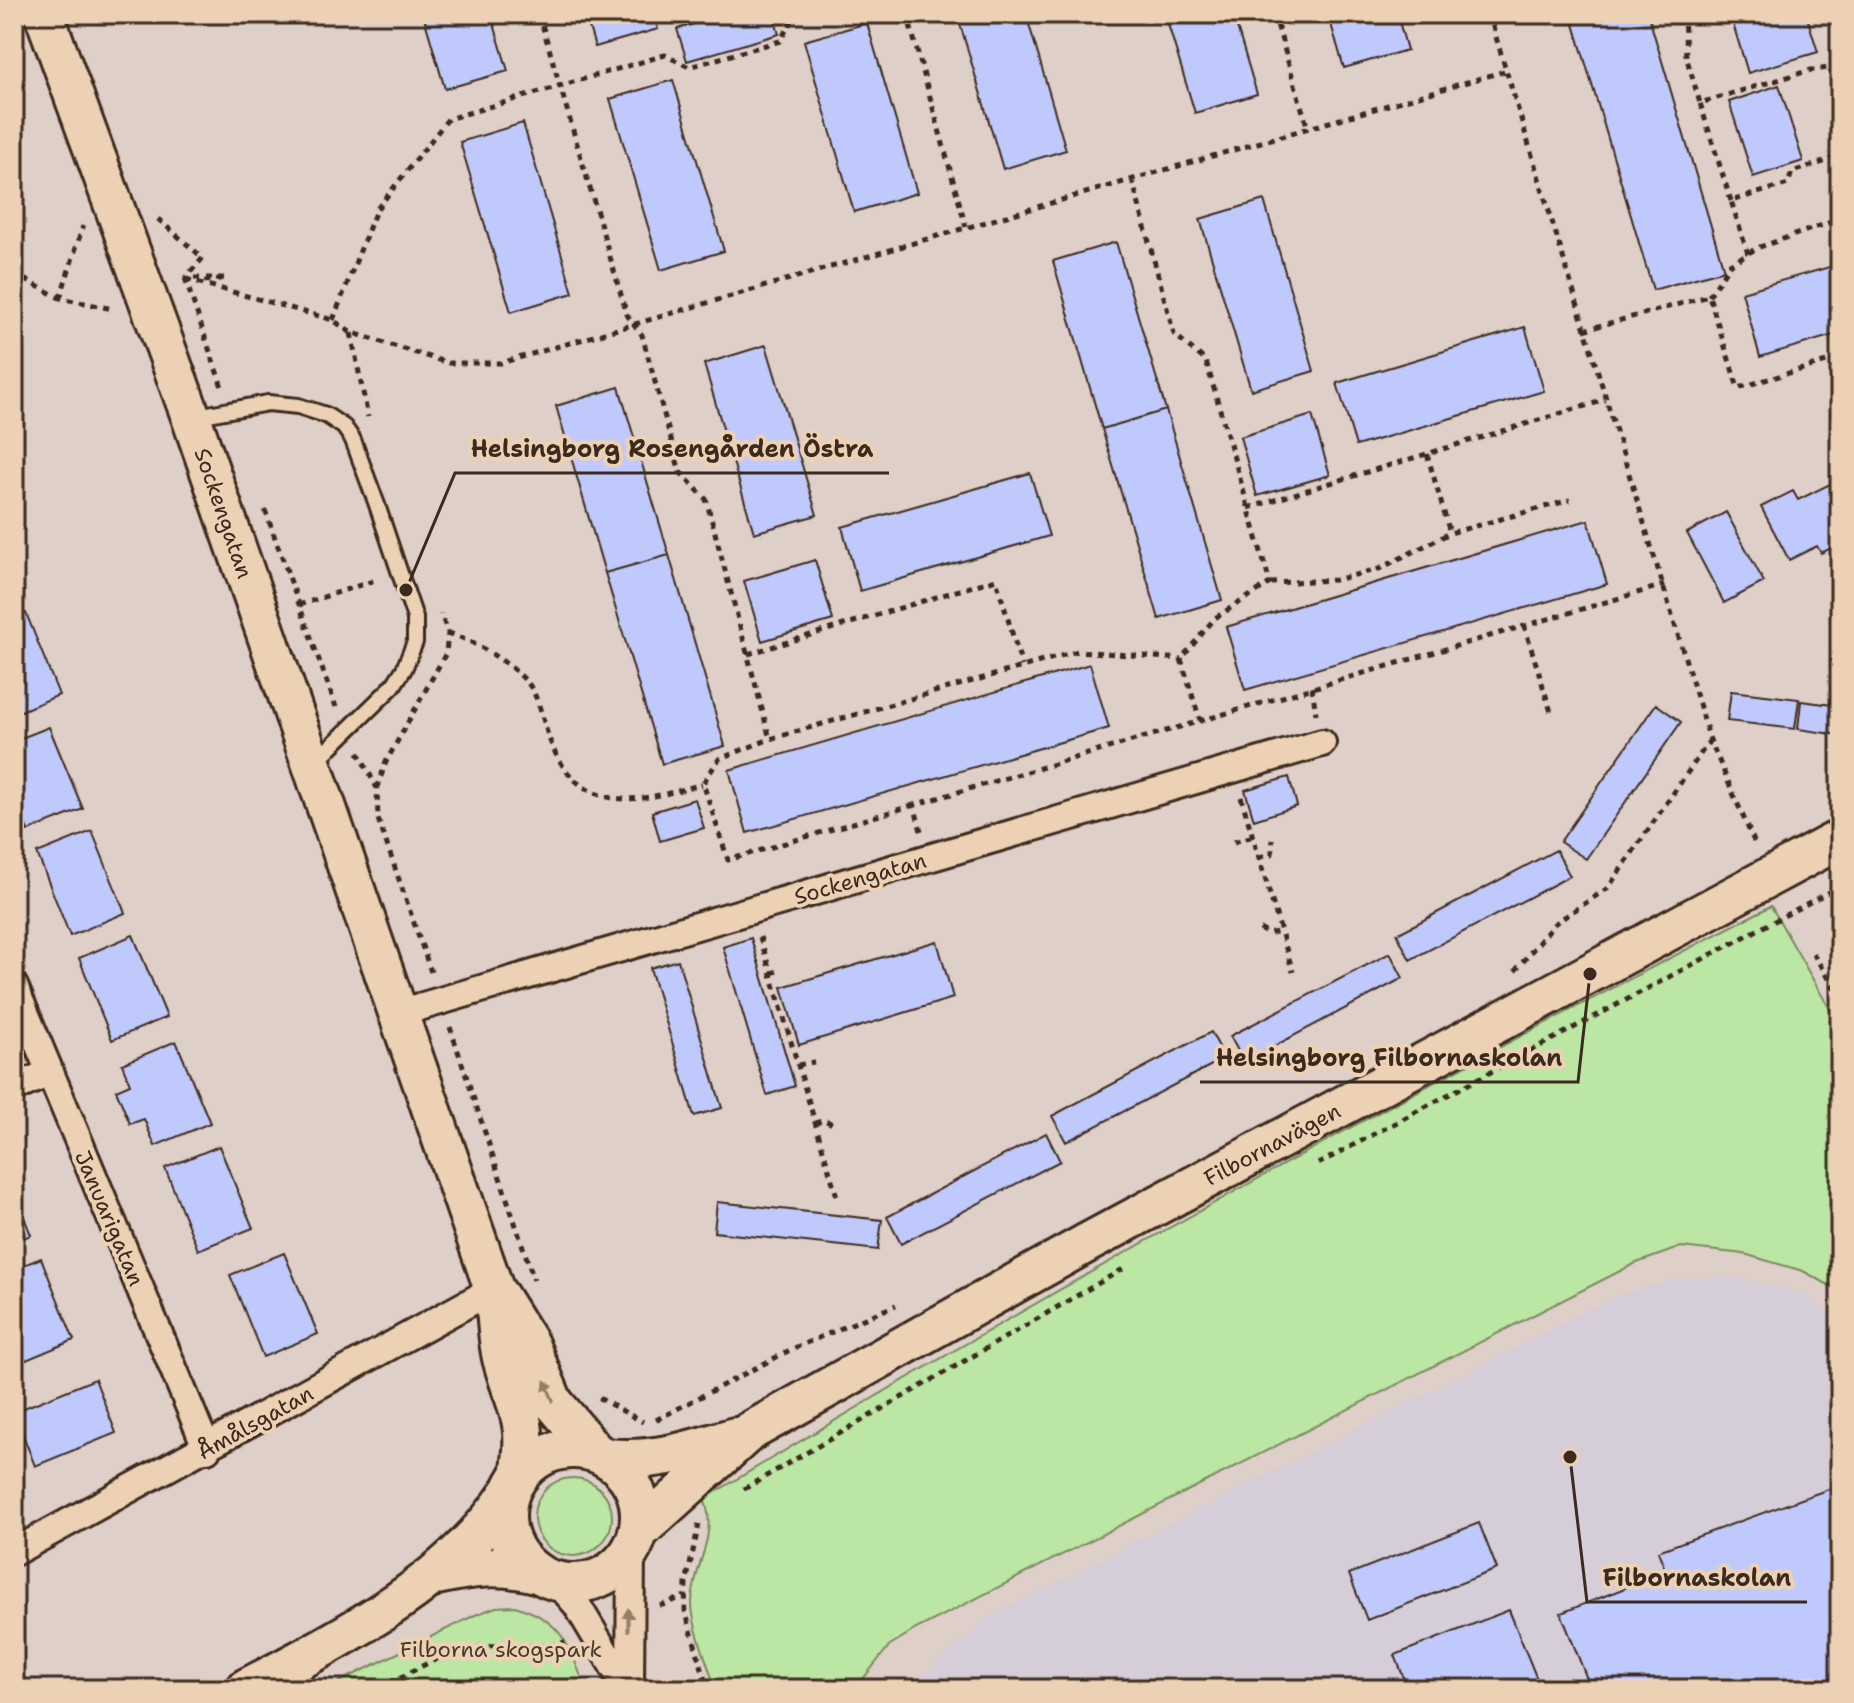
<svg xmlns="http://www.w3.org/2000/svg" width="1854" height="1703" font-family="'Shantell Sans',sans-serif">
<style>
.built{fill:#d5cdd8}
.green{fill:#bbe6a3;stroke:#7b8860;stroke-width:2}
.building{fill:#bfc9fb;stroke:#3b2a1e;stroke-width:2}
.lines{fill:none;stroke-linecap:round;stroke-linejoin:round}
.lane-casing{stroke:#3b2a1e;stroke-width:20}
.street-casing{stroke:#3b2a1e;stroke-width:32}
.secondary-casing{stroke:#3b2a1e;stroke-width:44}
.path{stroke:#3b2a1e;stroke-width:5;stroke-dasharray:6 6;stroke-linecap:butt}
.lane{stroke:#edd1b4;stroke-width:14}
.street{stroke:#edd1b4;stroke-width:26}
.secondary{stroke:#edd1b4;stroke-width:38}
.oneway{fill:#947e69}
.labels{text-anchor:middle;stroke-width:8;stroke-linejoin:round;paint-order:stroke}
.street-label{font-size:22px;fill:#3b2a1e;stroke:#edd1b4}
.park-label{font-size:22px;fill:#483d2b;stroke:#edd1b4}
.leader{fill:none;stroke:#3b2a1e;stroke-width:3}
.callout-dot{fill:#3b2a1e;stroke:#edd1b4;stroke-width:3}
.callout-label{font-size:24px;text-anchor:middle;font-weight:bold;fill:#3b2a1e;stroke:#edd1b4;stroke-width:8;stroke-linejoin:round;paint-order:stroke}
</style>
<rect width="100%" height="100%" fill="#dfcfc9"/>
<filter id="ink" filterUnits="userSpaceOnUse"><feTurbulence type="fractalNoise" baseFrequency=".0125" numOctaves="2"/><feDisplacementMap in="SourceGraphic" scale="16" xChannelSelector="R" yChannelSelector="G"/><feConvolveMatrix kernelMatrix="1 2 1 2 8 2 1 2 1" color-interpolation-filters="sRGB"/></filter>
<g filter="url(#ink)">
<!-- built -->
<path class="built" d="M1734 1277 1803 1293 1840 1322V1689H908L987 1618 1616 1296 1679 1278Z"/>
<!-- green -->
<path class="green" d="M1771 906 1840 1027V1291L1803 1271 1744 1254 1681 1247 1634 1264 916 1629 890 1645 855 1689H715C709 1664 692 1628 692 1603 693 1566 719 1535 704 1499 1052 1288 1409 1091 1771 906Z
M534 1517a39 39 0 1 1 78 0a39 39 0 1 1-78 0Z
M515 1606C564 1621 568 1645 586 1689H325L475 1615 496 1607Z"/>
<!-- building -->
<path class="building" d="M423 14H491L508 71 445 89Z
M585 14H654L658 29 595 47Z
M728 14H773L779 34 687 61 677 29Z
M957 14H1026L1066 150 1003 169Z
M1165 14H1233L1257 94 1195 113Z
M1328 14H1397L1407 50 1344 68Z
M1571 14H1648L1724 270 1653 290Z
M1730 14H1806L1818 52 1748 73Z
M867 23 917 193 854 212 804 41Z
M673 80 724 251 661 270 610 99Z
M1779 85 1803 161 1753 177 1729 102Z
M523 123 573 293 511 312 460 142Z
M1264 200 1314 371 1251 390 1200 219Z
M1116 242 1166 410 1102 429 1053 261Z
M1840 264V333L1760 357 1742 292Z
M1525 327 1544 391 1356 446 1337 383Z
M766 345 817 515 754 533 704 364Z
M619 387 669 555 605 573 556 406Z
M1166 410 1222 600 1159 619 1102 429Z
M1312 415 1330 475 1257 496 1240 437Z
M1030 473 1049 536 860 591 842 527Z
M1840 479V544L1821 553 1817 546 1789 560 1761 507 1793 491 1798 500Z
M1726 512 1764 582 1724 603 1687 533Z
M1588 520 1607 584 1245 690 1226 627Z
M669 555 725 746 662 764 605 573Z
M815 560 833 620 762 641 744 581Z
M26 613 59 695 14 714V618Z
M1090 664 1109 728 747 833 729 770Z
M1731 691 1799 699 1795 729 1727 721Z
M1801 701 1840 706V735L1798 729Z
M1656 704 1681 722 1586 859 1560 842Z
M49 727 83 809 28 831 14 797V741Z
M1289 777 1297 806 1254 820 1245 790Z
M695 799 704 828 660 841 652 812Z
M92 831 125 913 70 936 37 853Z
M1556 850 1570 876 1410 960 1397 934Z
M133 935 167 1017 112 1040 79 958Z
M751 938 795 1086 767 1095 723 947Z
M937 941 953 998 799 1045 782 987Z
M1390 953 1403 978 1244 1062 1230 1036Z
M678 960 722 1108 694 1116 650 968Z
M1211 1032 1225 1058 1066 1142 1052 1116Z
M176 1041 210 1123 155 1146 144 1119 130 1124 116 1090 130 1084 122 1064Z
M1046 1133 1060 1161 901 1244 887 1217Z
M219 1146 253 1228 198 1250 165 1168Z
M14 1192 31 1235 14 1242Z
M717 1202 882 1220 878 1250 714 1232Z
M284 1253 318 1334 263 1357 230 1275Z
M41 1258 74 1340 19 1363 14 1350V1269Z
M95 1379 116 1433 35 1466 14 1412Z
M1840 1485V1688L1591 1689 1561 1613 1666 1572 1658 1551Z
M1479 1523 1497 1569 1367 1620 1349 1574Z
M1509 1610 1541 1689H1408L1395 1655Z"/>
<g class="lines">
<defs>
<path id="lane" d="M192 417 268 403 298 406 326 415 344 427 353 440 376 502 415 618V642L404 669 393 686 314 763"/>
<path id="street" d="M14 986 207 1449
M399 1013 1322 743
M14 1088 49 1073
M14 1552 494 1289
M556 1581 577 1605 627 1689
M630 1689 631 1550"/>
<path id="secondary" d="M44 14 191 417 494 1289C497 1311 497 1336 502 1358 516 1410 530 1417 520 1475
M499 1296 529 1344 553 1402 596 1453
M506 1516a67 67 0 1 1 134 0a67 67 0 1 1-134 0Z
M607 1458C653 1463 691 1450 735 1437
M638 1532 749 1432 1087 1243 1840 839
M432 1576C471 1567 501 1563 540 1574
M245 1689C340 1639 450 1584 510 1492"/>
</defs>
<!-- lane casing -->
<use href="#lane" class="lane-casing"/>
<!-- street casing -->
<use href="#street" class="street-casing"/>
<!-- secondary casing -->
<use href="#secondary" class="secondary-casing"/>
<!-- path -->
<path class="path" d="M539 14 627 315 642 335 680 472 706 499 770 739
M907 14 966 227
M1274 14 1308 129
M1489 14 1710 740 1756 846
M1684 14 1686 56 1700 103
M1132 179 1174 334 1206 361 1270 583 1215 618 1181 659 1200 720
M1731 201 1700 103 1811 70 1830 68 1840 98
M158 219 203 258 185 278
M1748 254 1731 201 1788 184 1792 172 1830 160 1840 150
M14 274 60 298 113 309
M185 278 222 387
M194 278H226L198 282
M186 279 333 320 350 332 448 363H501L1505 71
M1709 296 1730 264 1757 248 1840 219
M60 298 83 226
M333 320 376 210 448 119 665 55 689 67 780 41 793 18 806 14
M1584 330 1709 296 1738 388 1840 358
M351 333 368 417
M1427 454 1450 533
M1248 508 1605 400
M265 510 336 707
M1270 583 1335 580 1379 569 1450 533 1570 500
M299 605 376 580
M1524 625 1551 712
M448 633C471 639 510 663 526 681 538 693 543 722 549 738 578 817 638 803 702 784
M748 654 996 579 1022 666
M1312 687 1316 714
M358 752 377 788 378 819 431 972
M377 788 386 762 446 653 448 633 441 614
M1241 797 1293 972
M914 805 728 860 703 783 719 759 770 739 1078 651 1181 659
M921 831 914 805 1664 585
M1234 842 1253 836
M1259 857 1272 854V839
M1260 929 1268 934 1281 931
M760 937 838 1200
M1813 953 1840 999
M1515 971 1554 924 1608 888 1710 740
M771 973 782 970
M450 1027 534 1280
M798 1065 814 1062
M815 1123 825 1120 836 1126
M1318 1164 1840 886
M599 1398 643 1422
M656 1420 792 1349 896 1305
M744 1489 1123 1269
M699 1524 686 1583 685 1610 708 1689
M660 1606 685 1596
M379 1689C409 1674 443 1651 477 1647 506 1643 536 1650 565 1642"/>
<!-- lane -->
<use href="#lane" class="lane"/>
<!-- street -->
<use href="#street" class="street"/>
<!-- secondary -->
<use href="#secondary" class="secondary"/>
</g>
<!-- one-way arrows -->
<defs><path id="oneway-solid" d="M-6-.8H1V-3.2L6.5 0L1 3.2V.8H-6Z" transform="scale(2)"/></defs>
<g class="oneway">
<use href="#oneway-solid" transform="translate(549 1391) rotate(-113)"/>
<use href="#oneway-solid" transform="translate(628 1620) rotate(-90)"/>
</g>
</g>
<g class="labels">
<!-- street labels -->
<g class="street-label">
<text transform="translate(224 513) rotate(71)" y="8">Sockengatan</text>
<text transform="translate(860 878) rotate(-16)" y="8">Sockengatan</text>
<text transform="translate(1272 1144) rotate(-28)" y="8">Filbornavägen</text>
<text transform="translate(110 1218) rotate(67)" y="8">Januarigatan</text>
<text transform="translate(255 1422) rotate(-29)" y="8">Åmålsgatan</text>
</g>
<!-- park labels -->
<g class="park-label">
<text x="501" y="1657">Filborna skogspark</text>
</g>
</g>
<!-- callouts -->
<path class="leader" d="M406 590L455 473H889M1590 974L1578 1082H1200M1570 1457L1587 1602H1807"/>
<g class="callout-dot">
<circle cx="406" cy="590" r="8"/>
<circle cx="1590" cy="974" r="8"/>
<circle cx="1570" cy="1457" r="8"/>
</g>
<g class="callout-label">
<text x="672" y="457">Helsingborg Rosengården Östra</text>
<text x="1389" y="1066">Helsingborg Filbornaskolan</text>
<text x="1697" y="1586">Filbornaskolan</text>
</g>
<!-- margin -->
<rect width="1854" height="1703" fill="none" stroke="#edd1b4" stroke-width="48"/>
<rect x="24" y="24" width="1806" height="1655" fill="none" stroke="#3b2a1e" stroke-width="3" filter="url(#ink)"/>
</svg>
